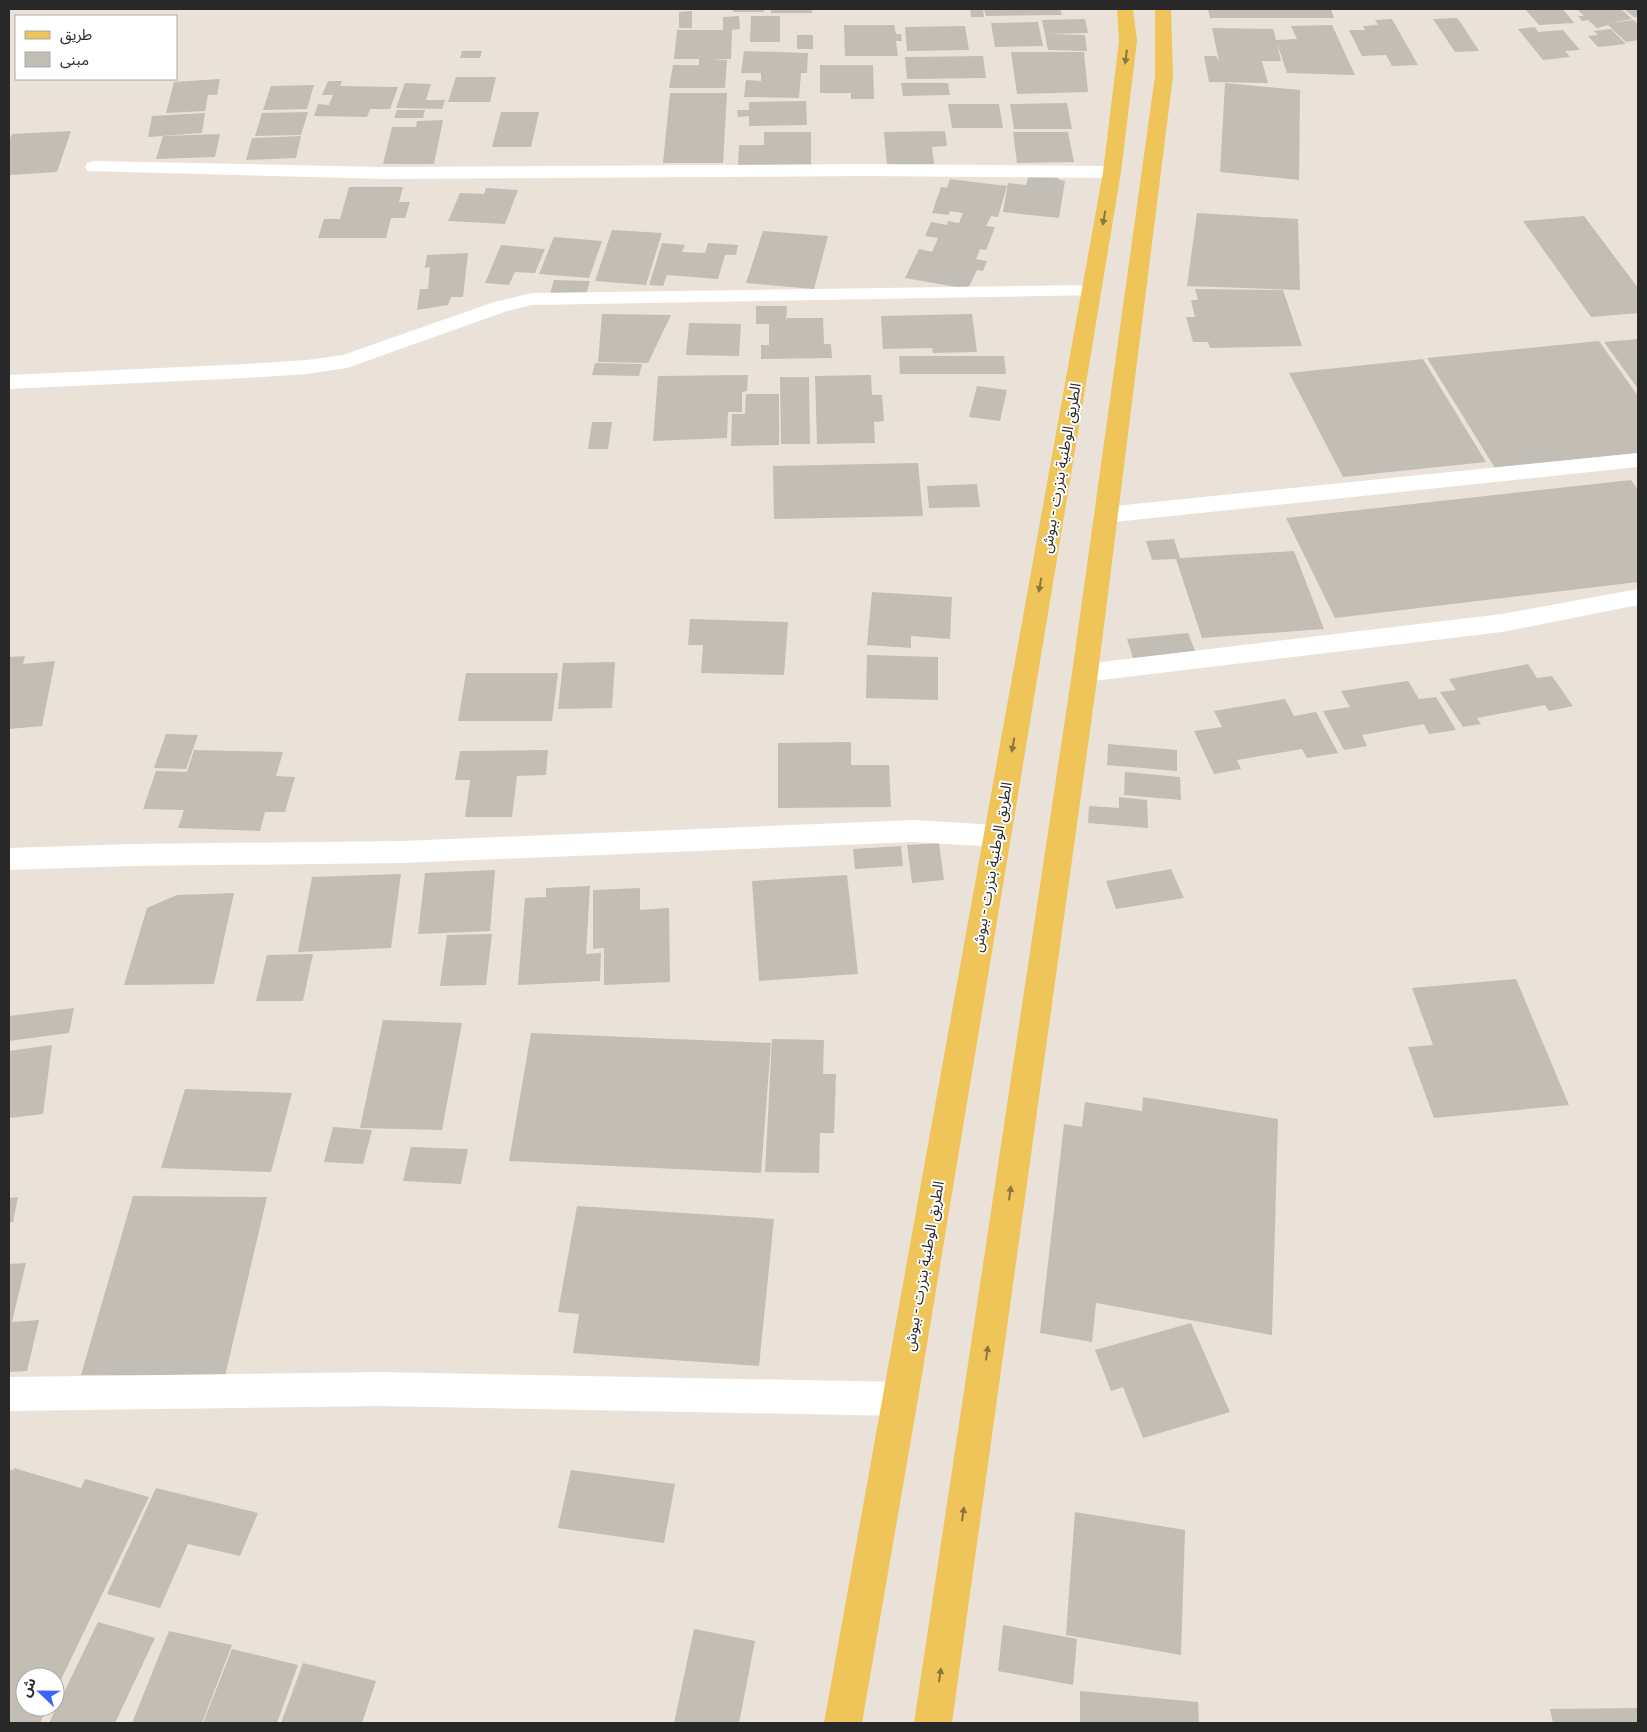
<svg xmlns="http://www.w3.org/2000/svg" width="1647" height="1732" font-family="'Fira Sans Condensed','Noto Sans Arabic',sans-serif">
<style>
.building{fill:#c2bdb5}
.lines{fill:none;stroke-linecap:round;stroke-linejoin:round}
.street{fill:#fff;fill-rule:evenodd}
.primary{fill:#efc459;fill-rule:evenodd}
.oneway{fill:#8c7640}
.labels{text-anchor:middle;stroke-width:4;stroke-linejoin:round;paint-order:stroke}
.street-label{font-size:15px;fill:#282828;stroke:#fff}
</style>
<rect width="100%" height="100%" fill="#eae2d9"/>
<!-- building -->
<path class="building" d="M733 9H764V12H733Z
M771 9H812V13H771Z
M970 9H983L984 17H971Z
M984 9H1060L1062 15 986 16Z
M1208 9H1331L1334 18H1210Z
M1525 9H1563L1574 23 1539 25Z
M1577 9H1621L1632 19 1609 23 1634 20 1638 24V40L1626 42 1608 25 1597 28 1588 20 1582 21 1578 16H1584Z
M1624 9H1638V17H1634Z
M692 11V28H679V12Z
M739 16 740 29 732 30 731 59H712L727 60 725 88H669L673 65H699V59H674L677 30H723V17Z
M751 16H780V42H750Z
M1457 18 1461 23 1479 51 1455 52 1433 19Z
M1085 19 1088 33 1048 34 1085 35 1087 51 1048 50 1042 20Z
M1392 19 1418 65 1392 66 1386 55 1362 56 1349 30H1365L1363 26 1378 25 1375 20Z
M1038 22 1043 46 995 47 991 23Z
M844 25H894L896 34H901L902 41H896L898 56H845Z
M1332 25 1355 75 1287 73 1277 43 1281 61H1262L1268 83 1209 82 1204 56H1216L1219 61 1212 28 1273 29 1276 40 1297 39 1291 26Z
M965 26 969 50 907 51 905 27Z
M1535 27 1538 32 1563 30 1580 50 1565 51 1570 57 1543 60 1518 29Z
M1611 29 1626 44 1598 47 1588 36 1598 35 1594 31Z
M797 35H813V49H797Z
M462 51H482L480 58H460Z
M744 51 808 53 807 73H801L799 98 744 97 746 80 761 81V73H759V66V73H741Z
M1011 52H1084L1088 92 1017 94Z
M983 56 986 78 907 79 905 57Z
M820 65H873L874 99H851V93H820Z
M456 77H496L490 102H448Z
M220 79 217 95H208L205 111 166 113 174 82Z
M328 81H342L340 86 398 87 390 109H370L367 117 314 116 318 104 329 105 333 95H322Z
M405 83 431 84 426 100H445L442 109 396 108Z
M901 83H948L950 95 903 96Z
M1225 83 1300 90 1299 180 1220 172Z
M314 85 307 109 263 110 271 86Z
M670 93H727L723 163H663Z
M806 101 807 125 749 126V116L738 117 737 110H749V102Z
M1067 103 1072 129H1014L1010 104Z
M948 104H999L1003 128H952Z
M397 110H425L423 118H394Z
M308 112 301 135 255 136 262 113Z
M501 112H539L531 147H492Z
M205 113 202 133 148 137 152 116Z
M443 120 434 164H383L392 127H416L417 121Z
M71 131 57 172 9 175V141L12 134Z
M945 131 947 146 932 147 934 164 887 165 884 132Z
M764 132H811V165H738L739 145H764Z
M1013 132H1068L1074 162 1017 163Z
M220 134 215 157 156 159 163 136Z
M301 136 296 158 246 160 252 138Z
M1029 175 1059 178V180L1065 181 1059 218 1003 212 1008 183 1026 185Z
M950 179 1007 186 998 217 991 216 986 226 995 227 986 250 980 249 976 259 987 261 983 271 977 270 968 289 905 278 919 249 932 252 938 238 925 236 931 222 947 225 948 221 959 223 963 213 950 211 949 215 932 213 941 187 947 188Z
M349 187H403L399 202H410L405 218H391L386 238H318L324 219H340Z
M486 188 518 190 505 224 448 221 460 193 484 194Z
M1197 213 1298 219 1300 290 1187 286Z
M1584 216 1638 288V313L1591 317 1523 221Z
M612 230 662 233 646 285 595 281Z
M763 231 828 236 814 289 746 283Z
M554 237 602 241 589 278 539 274Z
M662 243 685 245 682 252 705 253 708 243 738 245 736 255H725L718 279 667 275 663 286 649 285Z
M501 245 545 249 535 273 515 272 509 285 485 283Z
M468 253 463 297H451L448 305 417 310 420 289H428L430 267 425 268 427 255Z
M554 280 590 281 586 295 550 294Z
M1195 289 1283 290 1302 346 1210 348 1208 342H1193L1186 317H1195L1191 300H1198Z
M756 306H787L786 324 787 318H823L824 344H831L832 358 761 359V345H769V324H756Z
M602 314 671 315 648 363 598 362Z
M972 314 977 352 933 353 932 348 883 349 881 316Z
M689 323 741 324 739 356 686 355Z
M1638 339V389L1604 342Z
M1599 341 1638 396V453L1495 468 1427 358Z
M899 356H1004L1006 374H900Z
M1423 359 1486 462 1343 477 1289 373Z
M595 363 642 364 639 376 592 375Z
M748 375 747 391 742 392V412H728L727 438 653 441 658 376Z
M871 375 872 395H882L884 421 874 422 875 443 817 444 815 376Z
M780 377H809L810 444H781Z
M977 386 1007 390 1000 421 969 417Z
M746 394H779V445L731 446 732 414H745Z
M592 422H612L608 449H588Z
M918 463 923 516 774 519 773 466Z
M1631 480 1638 490V582L1335 618 1286 518Z
M977 484 980 507 929 508 927 486Z
M1174 539 1180 558 1294 551 1324 629 1202 638 1176 559 1152 560 1146 541Z
M872 592 952 597 950 639 911 636V648L867 645Z
M690 619 788 622 784 675 701 673 703 645H688Z
M1188 633 1195 651 1133 658 1127 639Z
M867 655 938 657V700L866 698Z
M25 656 23 664 55 661 42 726 9 729V657Z
M615 662 612 708 558 709 563 663Z
M1528 664 1537 678 1552 676 1573 706 1549 711 1545 705 1477 718 1481 724 1463 727 1440 692 1456 690 1449 679Z
M466 673H558L552 721H458Z
M1408 681 1419 699 1436 697 1456 730 1429 734 1424 724 1362 735 1367 746 1344 750 1323 711 1350 707 1341 691Z
M1285 699 1294 716 1316 712 1338 753 1307 758 1302 749 1237 760 1241 769 1214 774 1194 731 1222 727 1214 711Z
M166 734 198 735 186 769 154 768Z
M851 742V765H889L891 807 778 808V743Z
M1108 744 1177 750V771L1107 765Z
M194 750 283 752 276 776 295 777 285 812H265L260 831 178 828 184 810 143 809 156 771 187 772Z
M548 750 546 775 517 776 512 817H465L470 780H455L460 751Z
M1125 772 1180 777 1181 800 1124 795Z
M1119 797 1147 800 1148 828 1088 823 1089 806 1119 808Z
M939 843 944 880 912 883 907 845Z
M901 846 903 866 855 869 853 849Z
M1171 869 1184 898 1116 909 1106 881Z
M495 870 490 931 418 934 425 873Z
M401 874 391 948 298 952 312 877Z
M847 875 858 974 759 981 752 881Z
M590 886 586 954 601 953 600 981 518 985 525 898 546 897V888Z
M640 888V910L669 908 670 982 604 985V948L593 949V890Z
M234 893 214 984 124 985 147 908 177 895Z
M492 934 486 985 440 986 447 935Z
M313 954 303 1001H256L267 955Z
M1516 979 1569 1105 1434 1118 1408 1047 1433 1045 1412 988Z
M74 1008 69 1033 9 1041V1016Z
M383 1020 462 1023 442 1130 360 1128Z
M531 1033 771 1043 761 1173 509 1161Z
M772 1039 824 1040 823 1074H836L834 1133H820L819 1173 765 1172Z
M52 1045 43 1114 9 1118V1051Z
M185 1089 292 1093 271 1172 161 1168Z
M1143 1097 1278 1119 1272 1335 1096 1303 1092 1342 1040 1333 1064 1124 1082 1127 1085 1102 1142 1111Z
M333 1127 372 1130 363 1164 324 1162Z
M411 1147 468 1149 461 1184 403 1181Z
M133 1196 267 1197 225 1376 81 1375Z
M18 1197 13 1222 9 1223V1198Z
M577 1206 774 1219 759 1366 573 1353 579 1314 558 1312Z
M26 1263 12 1322 39 1320 27 1371 9 1372V1264Z
M1191 1323 1230 1412 1143 1438 1123 1387 1111 1391 1095 1350Z
M14 1468 81 1488 85 1479 149 1497 55 1692V1677H25V1707H48L40 1723H9V1469L13 1471Z
M571 1470 675 1484 664 1543 558 1528Z
M156 1488 258 1513 240 1556 188 1544 160 1608 107 1594Z
M1075 1512 1185 1530 1181 1655 1066 1635Z
M98 1622 155 1638 115 1723H49Z
M1003 1625 1077 1639 1073 1685 998 1671Z
M694 1629 755 1641 739 1723H674Z
M169 1631 232 1645 202 1723H132Z
M232 1649 298 1665 277 1723H203Z
M303 1663 376 1681 362 1723H281Z
M1080 1691 1198 1702 1199 1723H1080Z
M1638 1708V1723H1553L1550 1709Z"/>
<g class="lines">
<!-- street -->
<path class="street" d="M94 161 385 167 865 164 1112 166 1119 168 1121 172 1119 176 1112 178 865 176 385 179 87 171 85 167 87 163Z
M1091 285 1098 287 1101 291 1098 295 532 305 507 311 347 368 307 374 246 378 9 389V375L246 364 307 360 343 355 494 302 532 293Z
M1638 453V467L1105 523 1097 520 1093 515 1097 510 1105 507Z
M1638 589V605L1502 632 1085 682 1076 679 1072 673 1076 667 1085 664 1502 614Z
M914 820 997 825 1007 828 1011 836 1007 844 997 847 914 842 402 863 131 866 9 870V848L131 844 402 841Z
M379 1372 901 1382 913 1387 918 1399 913 1411 901 1416 379 1406 9 1411V1377Z"/>
<!-- primary -->
<path class="primary" d="M1117 9H1133L1137 41 1121 172 918 1399 862 1723H824L1103 172 1119 41Z
M1155 9H1171L1173 76 1098 673 952 1723H914L1072 673 1155 76Z"/>
</g>
<!-- one-way arrows -->
<defs><path id="oneway-solid" d="M-6-.8H1V-3.2L6.5 0L1 3.2V.8H-6Z" transform="scale(1.25)"/></defs>
<g class="oneway">
<use href="#oneway-solid" transform="translate(1126 57) rotate(97)"/>
<use href="#oneway-solid" transform="translate(1104 218) rotate(100)"/>
<use href="#oneway-solid" transform="translate(1040 585) rotate(100)"/>
<use href="#oneway-solid" transform="translate(1013 745) rotate(100)"/>
<use href="#oneway-solid" transform="translate(1010 1193) rotate(-82)"/>
<use href="#oneway-solid" transform="translate(987 1353) rotate(-82)"/>
<use href="#oneway-solid" transform="translate(963 1514) rotate(-82)"/>
<use href="#oneway-solid" transform="translate(940 1675) rotate(-82)"/>
</g>
<g class="labels">
<!-- street labels -->
<g class="street-label">
<text transform="translate(1061 468) rotate(-80)" y="5">الطريق الوطنية بنزرت - ببوش</text>
<text transform="translate(992 867) rotate(-80)" y="5">الطريق الوطنية بنزرت - ببوش</text>
<text transform="translate(924 1266) rotate(-80)" y="5">الطريق الوطنية بنزرت - ببوش</text>
</g>
</g>
<!-- border -->
<rect width="1647" height="1732" fill="none" stroke="#282828" stroke-width="20"/>
<!-- legend -->
<rect x="15" y="15" width="162" height="65" fill="#ffffff" stroke="#a9a9a9"/>
<rect x="25" y="31" width="25" height="8" fill="#efc459" stroke="#a9a9a9"/>
<text x="60" y="40" font-size="15" fill="#282828">طريق</text>
<rect x="25" y="52" width="25" height="15" fill="#c2bdb5" stroke="#a9a9a9"/>
<text x="60" y="65" font-size="15" fill="#282828">مبنى</text>
<!-- north arrow -->
<g transform="translate(40 1692) rotate(292)"><circle r="24" fill="#ffffff" stroke="#a9a9a9"/>
<path d="M0-4L9 19L0 12L-9 19Z" fill="#3866f8"/>
<text y="-8" font-size="14" font-weight="bold" text-anchor="middle" fill="#282828">ش</text>
</g>
</svg>
